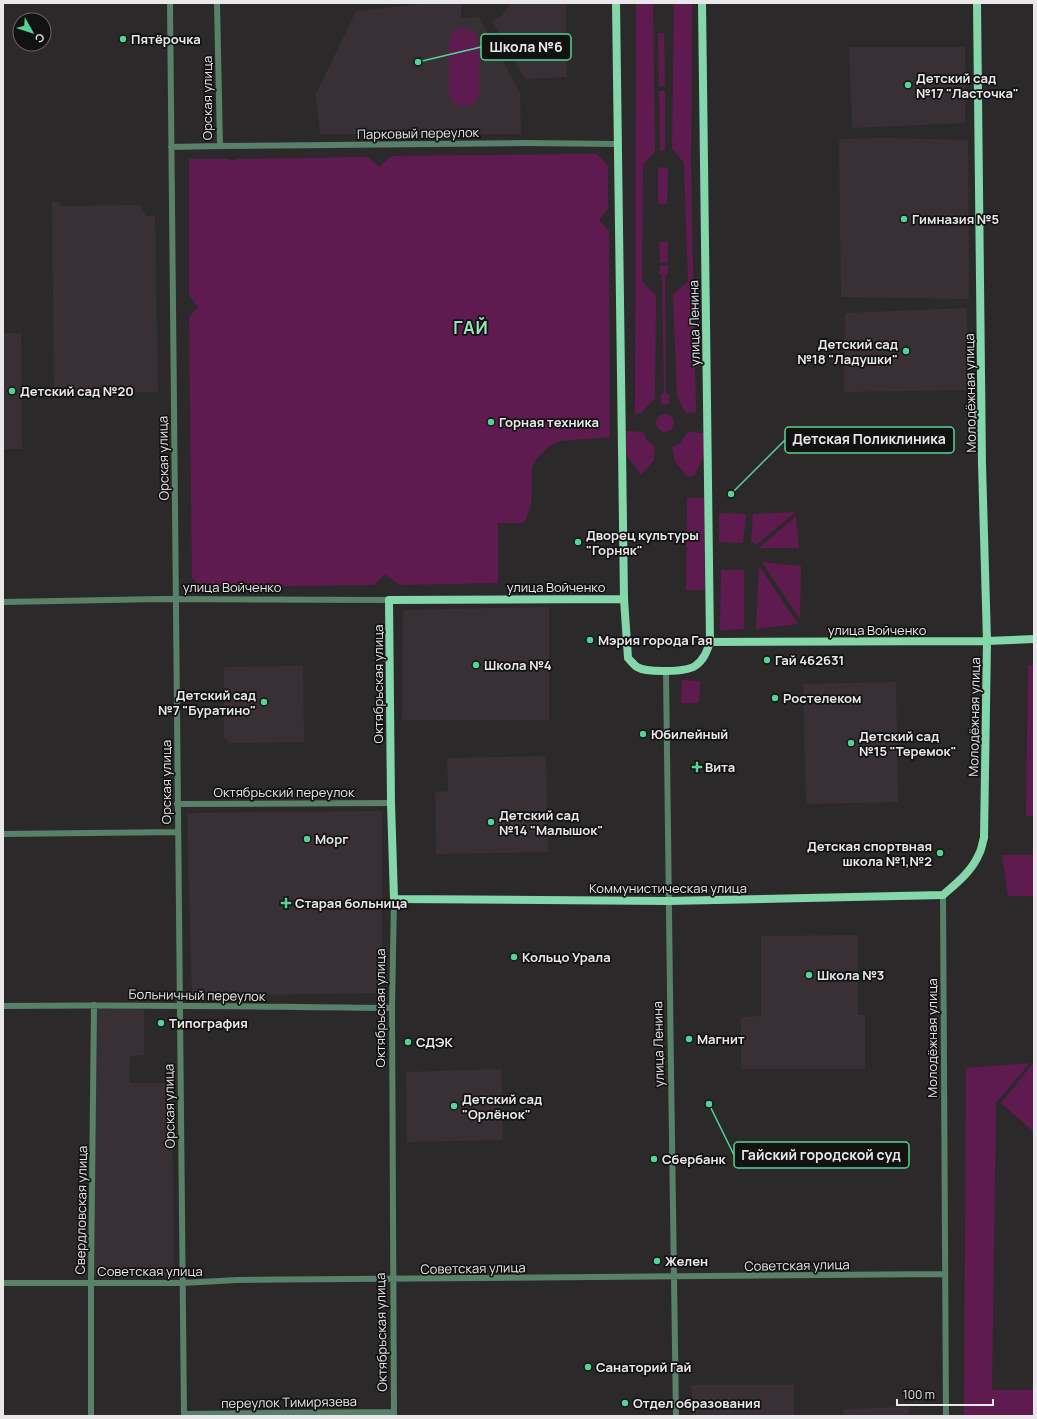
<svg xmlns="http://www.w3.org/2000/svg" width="1037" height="1419" font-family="Manrope,sans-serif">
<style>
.built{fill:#393036}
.green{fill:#5f1b50}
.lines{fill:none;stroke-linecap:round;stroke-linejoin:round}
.minor{stroke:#59806a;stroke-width:6}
.major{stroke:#83d7aa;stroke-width:8}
.poi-dot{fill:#53d396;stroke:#131213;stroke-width:1.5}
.labels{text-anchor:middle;stroke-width:3.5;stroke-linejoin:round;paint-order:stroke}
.poi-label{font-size:13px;font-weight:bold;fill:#e9e7e9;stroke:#131213;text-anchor:start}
.street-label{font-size:13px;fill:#e9e7e9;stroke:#131213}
.district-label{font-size:17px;font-weight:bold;letter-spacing:1px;fill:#96e6ba;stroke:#131213}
.leader{fill:none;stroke:#53d396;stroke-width:1.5}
.callout-dot{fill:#53d396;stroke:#131213;stroke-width:1.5}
.callout{fill:#131213;stroke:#53d396;stroke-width:1.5}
.callout-label{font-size:14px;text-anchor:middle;font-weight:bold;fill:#e9e7e9}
</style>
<rect width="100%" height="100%" fill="#2c292b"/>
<!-- built -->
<path class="built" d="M433 3H461V18L479 17 520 93 521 134H320L316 94 356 11Z
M511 3H566L567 77 525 79 492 21 501 16Z
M849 47H965V123L852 128Z
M884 138 968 140 969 299 841 297 839 139Z
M52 202H59L60 206 140 205 147 216H155L158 392 54 394Z
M967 308 968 390 844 392 845 313Z
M3 333H21L22 449H3Z
M549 607V720H402L403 610Z
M303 666 304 742 229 743 224 737V667Z
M896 682 898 802 806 804 803 684Z
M546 756 548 852 436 854 435 792 448 791 447 758Z
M382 811V993L192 996 187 813Z
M858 935V1015H865V1069H741V1017L761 1016V936Z
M96 1009H130L144 1010V1055L130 1056 129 1083H172L174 1276 94 1277Z
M501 1069 503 1140 407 1142 406 1072Z
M691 1385H794V1416H692Z
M909 1407V1416H843V1409Z"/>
<!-- green -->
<path class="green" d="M636 3H653L655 152 643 164 642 281 656 296 655 398 641 413 635 414Z
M674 3H692L691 166 696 412 686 413 677 396 673 294 688 282 684 163 672 148Z
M457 29H468L475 34 479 45V94L476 102 468 106H460L453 102 449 94V44L451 34Z
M658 33H664L665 86H659Z
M659 91H665V150L660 151Z
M597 154 608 166V209L599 220 609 231 610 437 560 441 551 445 536 459 532 468 531 505 524 523H498V583L399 585 385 574 374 585 201 587 192 578 189 317 198 307 189 295V159H228L233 161 236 159 368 157 379 167 392 156Z
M658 167 668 168 667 204H658Z
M659 242H668L667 263 660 262Z
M668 265V274L665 275 666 394H669V404L661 405V394L664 393 662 275 659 274 660 266Z
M656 423a9 9 0 1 1 18 0a9 9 0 1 1-18 0Z
M626 431 644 432 646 440 655 446 654 460 641 475 626 454Z
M688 432 704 433 705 454 694 476 688 477 675 462 672 447 679 444Z
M687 498H704L705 590H686Z
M796 512 756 545 751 541 753 514Z
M719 513 746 514 743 543 719 542Z
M796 516 799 548H759Z
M762 562 801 566 800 619Z
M759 566 798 624 756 629Z
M721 570H744V629L720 630Z
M1028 665H1034V816H1026Z
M682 680 700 681 699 703H681Z
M1002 855H1034V896H1008Z
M1034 1062V1132L1001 1103Z
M1030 1063 996 1103 992 1390H1034V1416H964L966 1068Z"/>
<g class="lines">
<!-- minor -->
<path class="minor" d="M170 3 184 1416
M217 3 220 146
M171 147 220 146 525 143 617 144
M3 602 161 599 389 600
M666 671C667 919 674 1168 676 1416
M177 804 391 803
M3 834 177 832
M943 895 946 1416
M394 899 392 1008 394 1416
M3 1006C133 1004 262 1007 392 1008
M3 1283H182L237 1280 944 1274
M184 1414 394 1412
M91 1416V1282L94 1005"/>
<!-- major -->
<path class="major" d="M616 3 624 599 628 658C631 661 634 665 637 667 647 673 686 672 695 666 704 660 707 651 710 642L987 641 1034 639
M702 3 710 642
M624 599 389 600 391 803 394 899 668 901 943 895C957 883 972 871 979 854 982 849 982 843 984 838L987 641 982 464 977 3"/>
</g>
<!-- markers -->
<g class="poi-dot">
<circle cx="123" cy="39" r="4"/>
<circle cx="908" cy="85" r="4"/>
<circle cx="904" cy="219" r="4"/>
<circle cx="906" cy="351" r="4"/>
<circle cx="12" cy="391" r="4"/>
<circle cx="491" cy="422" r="4"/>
<circle cx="578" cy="542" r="4"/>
<circle cx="590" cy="640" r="4"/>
<circle cx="767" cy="660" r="4"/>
<circle cx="476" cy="665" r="4"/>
<circle cx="775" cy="698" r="4"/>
<circle cx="264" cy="702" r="4"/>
<circle cx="643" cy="734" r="4"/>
<circle cx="851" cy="743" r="4"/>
<path d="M695 761h4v4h4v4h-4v4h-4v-4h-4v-4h4z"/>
<circle cx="491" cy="822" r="4"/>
<circle cx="307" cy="839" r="4"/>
<circle cx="940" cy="853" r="4"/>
<path d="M284 897h4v4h4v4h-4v4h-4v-4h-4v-4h4z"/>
<circle cx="514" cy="957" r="4"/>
<circle cx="809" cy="975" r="4"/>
<circle cx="161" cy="1023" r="4"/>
<circle cx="689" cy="1039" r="4"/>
<circle cx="408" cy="1042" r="4"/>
<circle cx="454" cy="1106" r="4"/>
<circle cx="654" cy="1159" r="4"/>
<circle cx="657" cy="1261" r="4"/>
<circle cx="588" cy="1367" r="4"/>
<circle cx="625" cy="1403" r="4"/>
</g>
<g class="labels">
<!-- poi labels -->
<g class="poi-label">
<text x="131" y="44">Пятёрочка</text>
<text x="916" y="83">Детский сад<tspan x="916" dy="15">№17 "Ласточка"</tspan></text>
<text x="912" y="224">Гимназия №5</text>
<text x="898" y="349" text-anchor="end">Детский сад<tspan x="898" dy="15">№18 "Ладушки"</tspan></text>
<text x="20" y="396">Детский сад №20</text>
<text x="499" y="427">Горная техника</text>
<text x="586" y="540">Дворец культуры<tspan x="586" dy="15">"Горняк"</tspan></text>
<text x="598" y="645">Мэрия города Гая</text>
<text x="775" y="665">Гай 462631</text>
<text x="484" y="670">Школа №4</text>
<text x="256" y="700" text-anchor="end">Детский сад<tspan x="256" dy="15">№7 "Буратино"</tspan></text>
<text x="783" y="703">Ростелеком</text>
<text x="651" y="739">Юбилейный</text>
<text x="859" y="741">Детский сад<tspan x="859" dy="15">№15 "Теремок"</tspan></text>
<text x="705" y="772">Вита</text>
<text x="499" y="820">Детский сад<tspan x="499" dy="15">№14 "Малышок"</tspan></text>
<text x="315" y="844">Морг</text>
<text x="932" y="851" text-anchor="end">Детская спортвная<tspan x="932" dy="15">школа №1,№2</tspan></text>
<text x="295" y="908">Старая больница</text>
<text x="522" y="962">Кольцо Урала</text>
<text x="817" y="980">Школа №3</text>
<text x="169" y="1028">Типография</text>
<text x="697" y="1044">Магнит</text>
<text x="416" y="1047">СДЭК</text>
<text x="462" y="1104">Детский сад<tspan x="462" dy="15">"Орлёнок"</tspan></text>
<text x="662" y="1164">Сбербанк</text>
<text x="665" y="1266">Желен</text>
<text x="596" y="1372">Санаторий Гай</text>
<text x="633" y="1408">Отдел образования</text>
</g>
<!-- street labels -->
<g class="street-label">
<text transform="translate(207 98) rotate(-90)" y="5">Орская улица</text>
<text transform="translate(418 133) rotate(-1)" y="5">Парковый переулок</text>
<text transform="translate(694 323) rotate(-91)" y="5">улица Ленина</text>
<text transform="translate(970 393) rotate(-91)" y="5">Молодёжная улица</text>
<text transform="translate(163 458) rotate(-91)" y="5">Орская улица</text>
<text x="232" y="592">улица Войченко</text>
<text x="556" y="592">улица Войченко</text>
<text x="877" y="635">улица Войченко</text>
<text transform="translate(378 684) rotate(-90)" y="5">Октябрьская улица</text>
<text transform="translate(974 717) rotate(-89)" y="5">Молодёжная улица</text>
<text transform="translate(166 782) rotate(-90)" y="5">Орская улица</text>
<text x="284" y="797">Октябрьский переулок</text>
<text x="668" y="893">Коммунистическая улица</text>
<text transform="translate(197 995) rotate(1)" y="5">Больничный переулок</text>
<text transform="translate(380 1008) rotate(-90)" y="5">Октябрьская улица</text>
<text transform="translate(932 1038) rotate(-90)" y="5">Молодёжная улица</text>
<text transform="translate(658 1044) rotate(-91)" y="5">улица Ленина</text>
<text transform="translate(169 1106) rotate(-91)" y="5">Орская улица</text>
<text transform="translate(81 1210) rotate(-89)" y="5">Свердловская улица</text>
<text transform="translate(797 1265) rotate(-1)" y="5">Советская улица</text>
<text transform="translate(473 1268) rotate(-1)" y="5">Советская улица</text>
<text x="150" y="1276">Советская улица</text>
<text transform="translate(381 1332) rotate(-91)" y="5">Октябрьская улица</text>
<text transform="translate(289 1402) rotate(-1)" y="5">переулок Тимирязева</text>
</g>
<!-- district labels -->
<g class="district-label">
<text x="471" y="334">ГАЙ</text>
</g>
</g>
<!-- callouts -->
<path class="leader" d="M418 62L481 47M731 494L785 440M709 1104L734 1155"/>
<g class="callout-dot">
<circle cx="418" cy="62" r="4"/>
<circle cx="731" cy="494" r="4"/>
<circle cx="709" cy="1104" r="4"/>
</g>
<g class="callout">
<rect x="481" y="34" width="90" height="26" rx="4"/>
<rect x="785" y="427" width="169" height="26" rx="4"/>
<rect x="734" y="1142" width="175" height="26" rx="4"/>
</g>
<g class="callout-label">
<text x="526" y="52">Школа №6</text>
<text x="869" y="444">Детская Поликлиника</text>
<text x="821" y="1160">Гайский городской суд</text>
</g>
<!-- border -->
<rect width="1037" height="1419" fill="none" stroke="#e9e7e9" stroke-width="8"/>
<!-- north arrow -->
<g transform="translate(32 32) rotate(129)"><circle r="19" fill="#131213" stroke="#696769"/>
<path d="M0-3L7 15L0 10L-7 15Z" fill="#53d396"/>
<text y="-6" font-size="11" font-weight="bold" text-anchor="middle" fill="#e9e7e9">С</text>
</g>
<!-- scale -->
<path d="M897 1399v6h96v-6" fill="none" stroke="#e9e7e9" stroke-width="2"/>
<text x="903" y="1399" font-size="12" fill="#e9e7e9" stroke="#131213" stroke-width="3" paint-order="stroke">100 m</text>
</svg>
